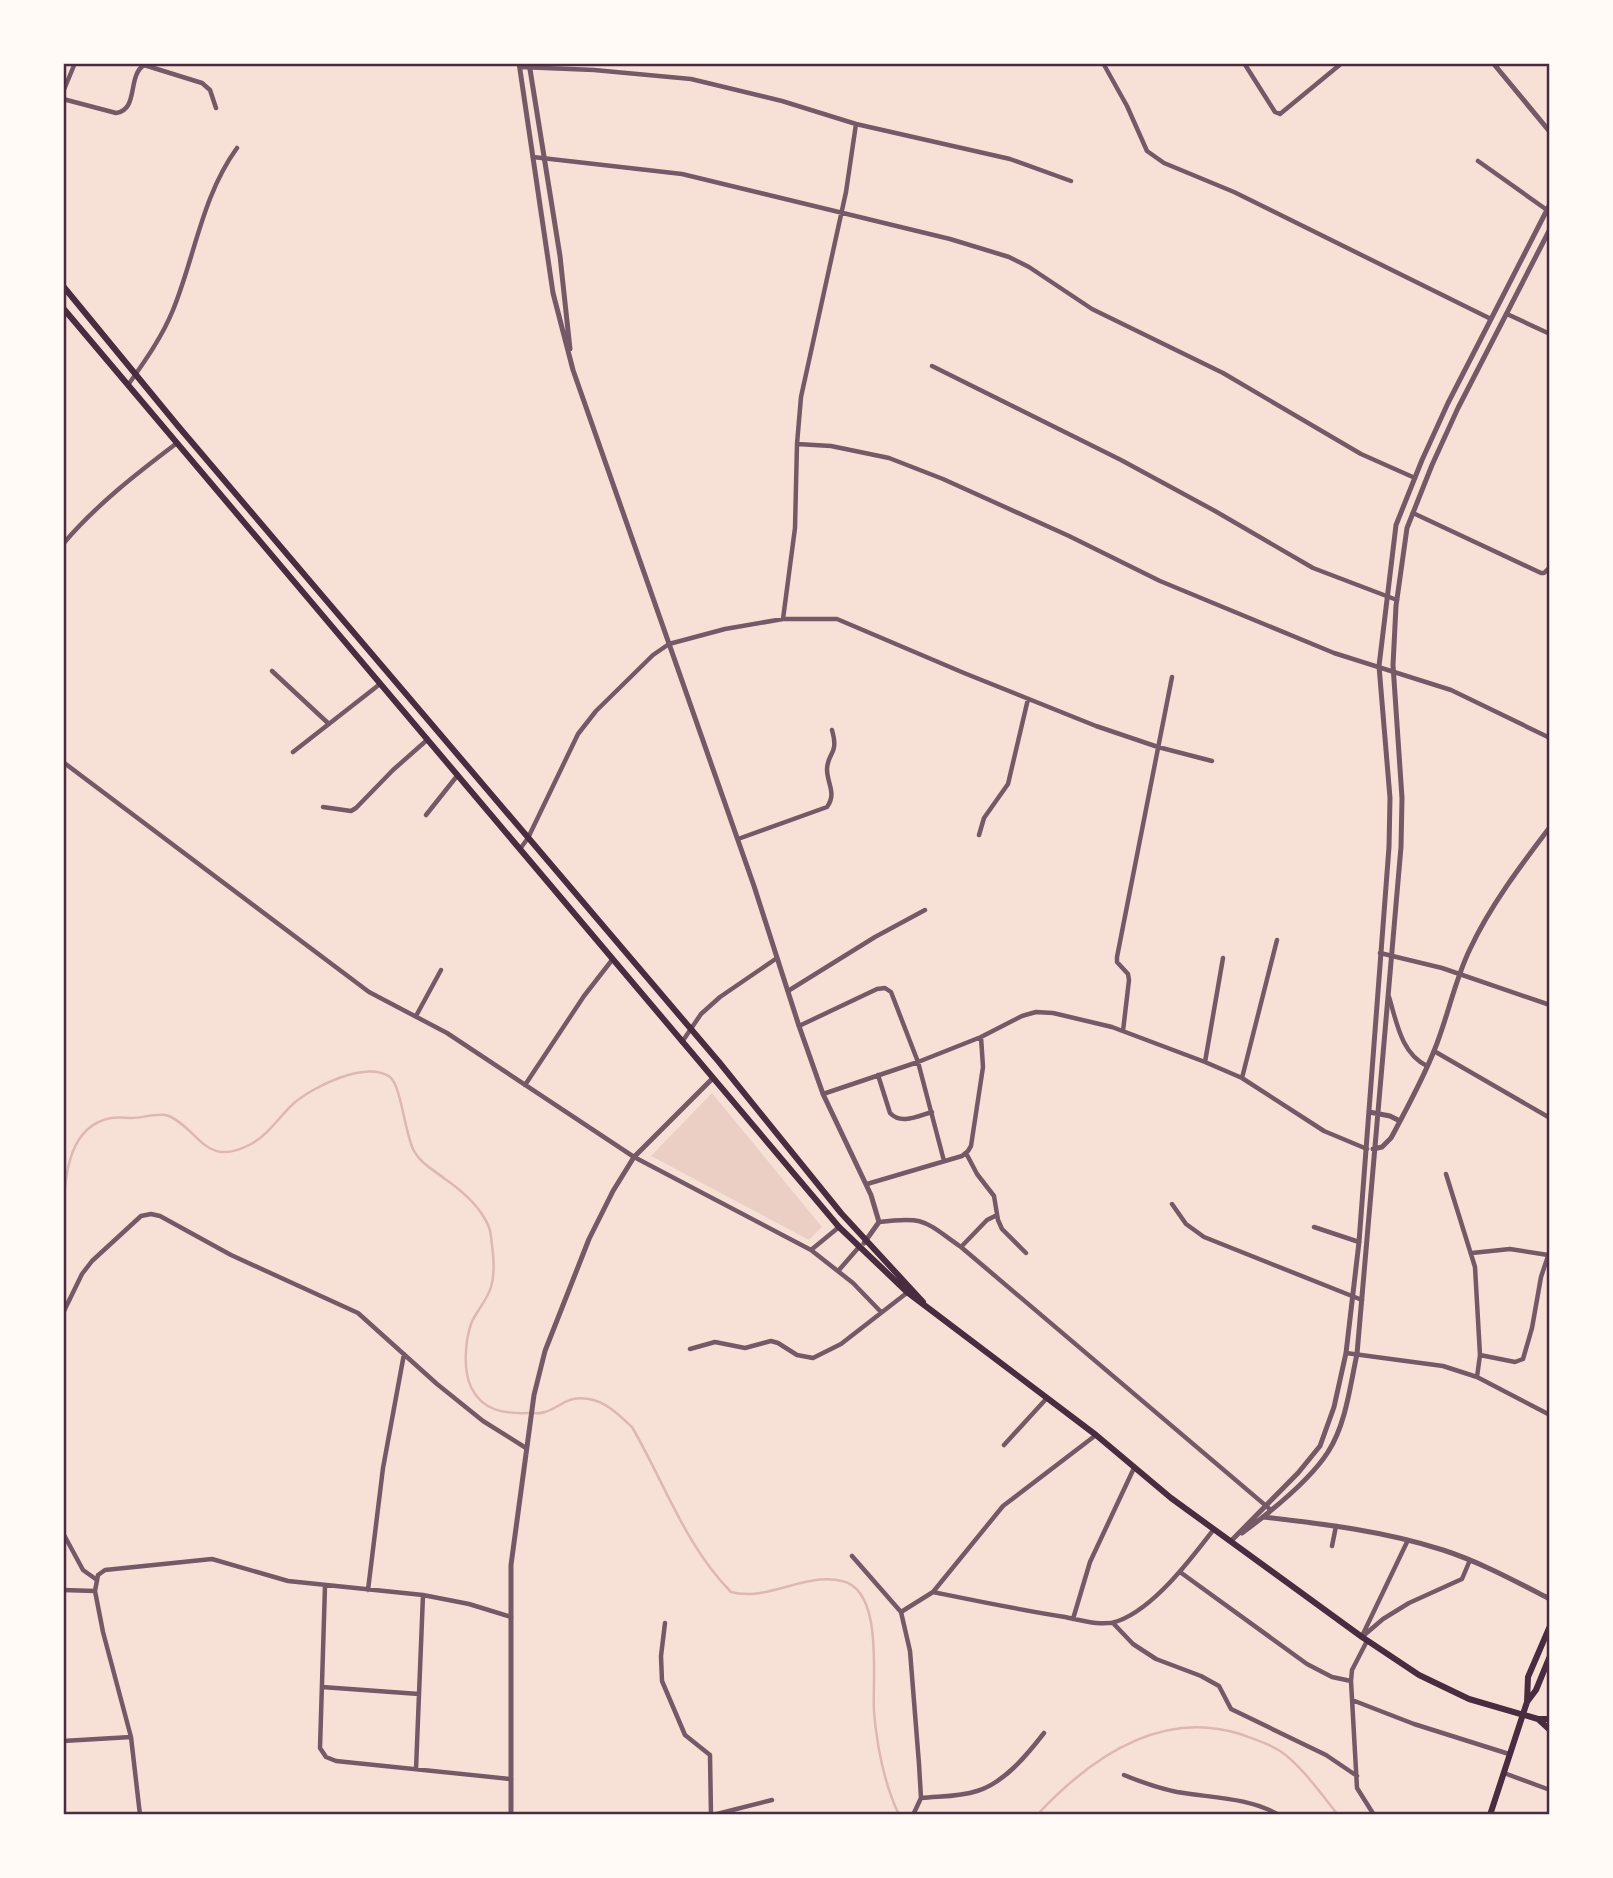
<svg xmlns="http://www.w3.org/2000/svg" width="1613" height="1878" font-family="Ubuntu,sans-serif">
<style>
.green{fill:#ebcfc5}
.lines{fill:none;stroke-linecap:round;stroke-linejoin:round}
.stream{stroke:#dcb8b0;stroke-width:2.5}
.minor{stroke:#755966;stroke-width:4.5}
.tertiary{stroke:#755966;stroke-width:5}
.secondary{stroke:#4a2c40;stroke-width:6}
.neatline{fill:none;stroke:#4a2c40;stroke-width:2.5}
</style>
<rect width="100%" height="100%" fill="#f7e1d7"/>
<!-- green -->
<path class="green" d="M712 1093 822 1227 809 1240 651 1156Z"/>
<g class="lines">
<!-- stream -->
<path class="stream" d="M63 1208C66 1173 69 1126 111 1118 118 1117 126 1118 132 1118 143 1118 159 1112 169 1116 200 1130 205 1169 251 1144 268 1135 279 1117 293 1104 312 1087 366 1060 390 1077 401 1085 405 1135 414 1151 421 1164 434 1170 445 1179 461 1190 480 1207 488 1225 491 1230 491 1239 492 1245 494 1259 495 1274 491 1287 487 1301 476 1311 471 1324 465 1342 463 1370 471 1387 482 1411 505 1414 529 1413 533 1413 540 1414 545 1412 561 1407 567 1395 589 1399 607 1402 620 1416 632 1427 664 1482 686 1547 731 1592 767 1602 805 1572 842 1581 884 1590 872 1679 874 1712 877 1747 884 1783 899 1815
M1037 1815C1090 1758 1160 1709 1240 1734 1254 1739 1268 1743 1280 1751 1301 1765 1322 1795 1338 1815"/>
<!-- minor -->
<path class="minor" d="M1103 63 1127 106 1147 151 1164 163 1234 192 1491 319
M1244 63 1275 112 1280 114 1342 63
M520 67 594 70 691 79 782 101 856 124 1010 159 1071 181
M63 92 75 63
M63 99 116 113C139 110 127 76 144 65L202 83 210 90 216 108
M533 157 682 174 950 239 1009 257 1029 267 1092 309 1223 373 1361 454 1415 478
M1478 161 1547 210
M1507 314 1550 334
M932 366 1121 460 1215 511 1313 568 1397 600
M128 385C145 361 162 337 173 310 195 256 202 196 237 148
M797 444 831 446 889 458 943 479 1069 536 1160 581 1334 653 1451 690 1550 738
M1413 513 1541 573H1544L1550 567
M63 544C96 505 136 474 177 443
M783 619 795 528 797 444 801 397 846 192 856 124
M272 671 329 724
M293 752 380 684
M63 762 369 992 447 1033 634 1157 811 1250 853 1283 881 1312
M323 807 351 811 356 808 393 770 427 740
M426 815 457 776
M979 835 984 818 1008 784 1028 699
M738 839 827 807C837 793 827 784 827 769 828 751 839 755 832 730
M520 849 528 838 578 734 596 711 653 655 669 644 725 629 783 619H837L964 673 1096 726 1158 747 1212 761
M1380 953 1442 968 1550 1005
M788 991 875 937 925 910
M1389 997C1397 1023 1401 1053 1427 1066
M416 1016 441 970
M799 1026 877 989 885 988 891 992 918 1062 944 1161
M1123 1031 1129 980 1128 974 1117 962V957L1172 677
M682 1042 701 1014 720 997 777 958
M1434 1051 1550 1118
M1205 1062 1223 958
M878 1075 890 1113C901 1125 918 1116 932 1112
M1242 1078 1277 940
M525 1085 584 996 612 960
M823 1094 918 1062 981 1037 1022 1016 1036 1012 1053 1013 1112 1027 1205 1062 1242 1078 1324 1131 1367 1149
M966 1153 977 1174 994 1196 998 1220 1002 1229 1026 1253
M1446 1174 1475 1267 1480 1355 1477 1377
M867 1184 962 1156 968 1151 971 1146 983 1067 981 1037
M1172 1204 1186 1224 1204 1237 1362 1300
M879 1222C925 1216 924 1221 961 1247L1271 1510
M1314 1227 1359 1242
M961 1247 987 1220 997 1215
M811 1250 839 1227
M1472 1253 1510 1249 1548 1255
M839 1270 859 1247
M63 1313 82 1274 92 1261 141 1216 151 1214 160 1216 231 1255 358 1313 437 1384 483 1421 526 1448
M690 1349 715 1342 745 1348 771 1341 778 1343 797 1355 813 1358 841 1344 908 1292
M1346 1353 1443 1366 1477 1377 1550 1415
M1480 1355 1515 1362 1523 1359 1532 1328 1541 1277 1550 1250
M1004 1445 1047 1398
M63 1533 83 1570 97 1580
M1332 1546 1336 1526
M852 1556 901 1612 910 1651 919 1764 921 1798 913 1815
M1180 1572 1307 1664 1332 1677 1351 1681
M325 1586 320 1748 326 1757 336 1761 511 1779
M63 1590 95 1591
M368 1590 383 1468 404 1354
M933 1592C977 1601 1020 1610 1065 1617 1080 1620 1103 1627 1118 1621 1154 1608 1191 1559 1214 1529
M901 1612 933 1592 1003 1506 1096 1435
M1073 1619 1090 1562 1134 1468
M665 1623 661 1656 662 1681 685 1735 710 1755 711 1815
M1113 1623 1133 1644 1156 1659 1201 1676 1219 1686 1231 1709 1326 1755 1357 1776
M1363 1634 1408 1540
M1362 1637 1383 1619 1409 1603 1462 1579 1470 1560
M1367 1641 1352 1670 1351 1681 1357 1788 1374 1815
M322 1687 419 1694
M1352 1700 1414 1724 1509 1754
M63 1741 131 1737
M416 1769 423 1595
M1504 1773 1550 1790
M1124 1775C1141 1782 1158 1788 1177 1792 1211 1798 1248 1797 1279 1815
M921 1798C939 1796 959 1797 977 1791 1004 1783 1027 1755 1044 1733
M140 1815 131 1737 103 1632 95 1591 98 1575 105 1570 212 1559 288 1581 423 1595 469 1604 511 1617
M713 1815 772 1800"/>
<!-- tertiary -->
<path class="tertiary" d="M519 63 553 293 573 370 754 886 799 1026 823 1094 871 1195 879 1222 864 1243
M529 63 560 256 570 349
M1493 63 1550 132
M1369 1112 1390 1116 1400 1121
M1373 1149 1382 1147 1391 1138C1406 1110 1422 1081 1434 1051 1448 1017 1454 982 1470 949 1490 906 1521 865 1550 827
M1263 1517C1324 1524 1384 1531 1443 1550 1480 1562 1515 1581 1550 1599
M1242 1533C1269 1513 1310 1480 1328 1452 1346 1424 1350 1386 1357 1354L1401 847 1402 798 1393 665 1396 606 1407 528 1432 465 1458 408 1550 229
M1231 1541 1298 1473 1320 1446 1334 1407 1346 1353 1359 1242 1389 847 1390 798 1379 666 1396 525 1422 460 1448 403 1550 204
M511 1815V1565L534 1395 545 1351 589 1239 613 1191 634 1157 713 1078"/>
<!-- secondary -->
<path class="secondary" d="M63 286 178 426 719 1062 841 1213 923 1302
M63 308 839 1227 907 1292 1096 1435 1171 1498 1362 1637 1419 1675 1469 1699 1538 1719H1550
M1527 1702 1536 1690 1550 1656
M1538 1719 1550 1730
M1490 1815 1527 1702 1528 1677 1550 1626"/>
</g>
<!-- border -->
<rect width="1613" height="1878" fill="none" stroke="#fffaf5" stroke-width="130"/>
<rect x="65" y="65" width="1483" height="1748" class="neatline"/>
</svg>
